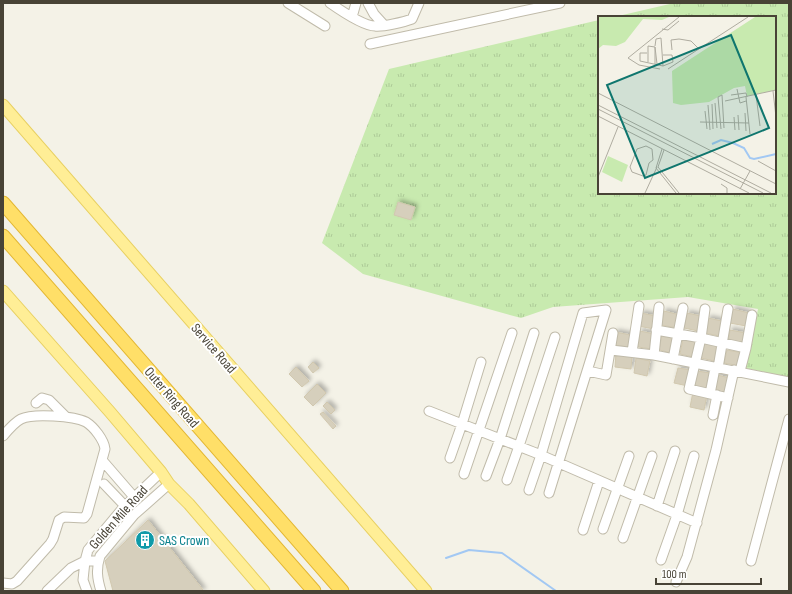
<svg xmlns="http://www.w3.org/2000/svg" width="792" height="594" font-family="'Sofia Sans Condensed',sans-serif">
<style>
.grass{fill:url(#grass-tufts)}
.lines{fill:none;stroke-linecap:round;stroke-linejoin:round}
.stream{stroke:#a2c8f3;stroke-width:2}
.building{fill:#d6cfbc;stroke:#d1c8af;filter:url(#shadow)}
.minor-casing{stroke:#c0bbaa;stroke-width:11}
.major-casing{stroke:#e8d062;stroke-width:13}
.highway-casing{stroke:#e3b733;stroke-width:15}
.minor{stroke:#fff;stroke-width:9}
.major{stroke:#ffee96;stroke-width:11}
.highway{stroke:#ffdf68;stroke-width:13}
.labels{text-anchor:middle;stroke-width:4;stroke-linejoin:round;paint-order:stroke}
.street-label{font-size:14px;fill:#484336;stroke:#fff}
.culture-label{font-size:14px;fill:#0d838f;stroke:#fff;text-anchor:start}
.inset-river{fill:none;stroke:#a2c8f3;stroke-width:2}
.inset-road{fill:none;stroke:#afaca0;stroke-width:1}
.view{fill:#0f766e;fill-opacity:0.15;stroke:#0f766e;stroke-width:2}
.inset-edge{fill:none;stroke:#484336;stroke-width:2}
</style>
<defs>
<pattern id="grass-tufts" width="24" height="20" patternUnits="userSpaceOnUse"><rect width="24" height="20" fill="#c8eaaf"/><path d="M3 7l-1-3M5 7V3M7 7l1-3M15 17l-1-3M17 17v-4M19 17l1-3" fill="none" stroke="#adca97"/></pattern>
<filter id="shadow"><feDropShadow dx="2.5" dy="-2.5" stdDeviation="2" flood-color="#0004"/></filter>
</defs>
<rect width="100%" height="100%" fill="#f4f2e7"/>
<!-- grass -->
<path class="grass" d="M674 3H789V377L745 368 758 309 688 297 553 307 521 318 363 274 322 243 389 69 599 20V193H775V17H614Z"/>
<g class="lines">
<!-- stream -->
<path class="stream" d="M446 558 469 550 502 553 556 591"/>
</g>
<!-- building -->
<path class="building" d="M398 202 415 207 411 220 394 215Z
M733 309 749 313 746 326 730 323Z
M664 311 680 315 677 328 661 325Z
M641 313 656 316 654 329 638 326Z
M687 313 701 316 698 331 684 328Z
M708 318 722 321 719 336 705 333Z
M730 330 746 333 744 345 728 342Z
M640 331 654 334 652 349 638 347Z
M615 332 631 335 629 347 613 345Z
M662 334 676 337 672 353 659 350Z
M683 339 697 342 693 357 680 354Z
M704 343 718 346 714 361 701 358Z
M727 350 743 353 740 366 724 363Z
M616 353 632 355 631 369 615 367Z
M636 358 650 361 647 376 634 373Z
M313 362 319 368 313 373 308 367Z
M296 367 309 381 302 387 289 374Z
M678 368 691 370 688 386 674 383Z
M697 371 710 373 707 389 693 386Z
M717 375 730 378 727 393 714 390Z
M317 384 326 393 313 406 304 397Z
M693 392 707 395 704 410 690 407Z
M327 402 335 410 331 414 323 406Z
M323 412 336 426 333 429 320 414Z
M148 520 204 591H113L105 561Z"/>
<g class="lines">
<defs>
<path id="minor" d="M288 3 325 26
M330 3C340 10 363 26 375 26 383 27 404 22 412 19L419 3
M368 3 374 14 384 25
M352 17 356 3
M370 44 560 3
M705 309 701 338 689 389 728 398
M656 330 701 338 746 348 740 371
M746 348 752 315
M611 350 654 355 789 382
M632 352 639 306
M654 355 659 307
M673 359 683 308
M718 368 728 309
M588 371 606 375 613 333
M710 394 715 368
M36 403 42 398 49 400 66 417
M429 411 536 453 697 523
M713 415 717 395
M3 436C8 430 15 422 21 419 33 413 74 416 86 422 94 427 104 440 105 449L87 514 84 518 64 517 59 520 53 539 50 544 17 581 12 584 3 583
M450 458 462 424 481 362
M102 460 134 497
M464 474 512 333
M486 476 500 439 534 333
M507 480 519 446 555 337
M104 484 125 506
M529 490 541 455 583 313 606 310 549 493
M657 506 675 451
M603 529 629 456
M583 530 599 481
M623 538 652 456
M661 560 677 515 694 456
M751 561 789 419
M676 582 687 557 716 450 734 370
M47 591 71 568 85 561H98
M87 591 83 580 85 561 88 550 123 508 161 472
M101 591C97 578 96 569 100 556L134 515 169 484"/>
<path id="major" d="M3 105 426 591
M3 291 110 412 161 472 169 484 189 504 264 591"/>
<path id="highway" d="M3 203 342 591
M3 236 314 591"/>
</defs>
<!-- minor casing -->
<use href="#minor" class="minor-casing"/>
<!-- major casing -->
<use href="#major" class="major-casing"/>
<!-- highway casing -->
<use href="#highway" class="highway-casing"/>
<!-- minor -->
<use href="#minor" class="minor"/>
<!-- major -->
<use href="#major" class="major"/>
<!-- highway -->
<use href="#highway" class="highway"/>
</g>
<!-- icons -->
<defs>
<symbol id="building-disc" viewBox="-11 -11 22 22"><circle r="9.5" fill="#0f9aa8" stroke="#fff"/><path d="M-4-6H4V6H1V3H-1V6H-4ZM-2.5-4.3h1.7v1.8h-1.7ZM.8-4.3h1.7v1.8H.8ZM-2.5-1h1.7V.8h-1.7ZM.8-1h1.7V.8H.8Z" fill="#fff"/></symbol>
</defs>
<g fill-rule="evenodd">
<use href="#building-disc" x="134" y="529" width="22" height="22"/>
</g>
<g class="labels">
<!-- street labels -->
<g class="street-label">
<text transform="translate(214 348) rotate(49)" y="5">Service Road</text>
<text transform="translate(172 397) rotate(49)" y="5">Outer Ring Road</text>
<text transform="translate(118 517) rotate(-48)" y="5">Golden Mile Road</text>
</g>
<!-- culture labels -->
<g class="culture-label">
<text x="159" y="545">SAS Crown</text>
</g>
</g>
<!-- overview -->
<g transform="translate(598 16)">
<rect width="178" height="178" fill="#f4f2e7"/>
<path d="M0 1H71L64 4 45 3 27 26 18 30 5 29 0 33ZM157 1H178V74L149 80 147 70 136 72 111 86 83 89 75 87 74 55Z" fill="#c8eaaf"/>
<path d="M10 140 30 149 24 166 4 156Z" fill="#c8eaaf"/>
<path class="inset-river" d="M114 128 123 124 135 127 146 132 152 142 156 143 178 138"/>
<path class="inset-road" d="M64 13 70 14 81 5M57 30 58 23 63 22 65 50M74 34 73 24 81 23 93 25 100 32M49 37H42V45L65 50 75 46 74 39H65M50 46V30L57 31M57 48V31L59 48M62 53 41 49 30 42 81 1M70 53 150 1M139 73 142 87 148 85M175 75 178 101M0 77 178 168M133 79 148 77 149 81M158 79 162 110M148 81 152 118M127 85 178 74M117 87 119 112M114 88 115 113M0 89 173 177M110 89 112 114M0 93 165 177M107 95 109 113M147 97 148 115M140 99 141 114M0 100 151 177M136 101 137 114M102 106 151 107M123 113 120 81 124 79 126 112M48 130 54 133 55 144 51 147 48 159 45 160 34 156 32 151 39 133ZM64 133 58 152 78 177M66 134 60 151 81 177M160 145 178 155M0 161 20 111M123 168 129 172V177M142 173 152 155M47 177 59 151"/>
<path class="view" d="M133 19 171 112 47 162 9 69Z"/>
<rect width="178" height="178" class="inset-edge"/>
</g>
<!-- border -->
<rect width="792" height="594" fill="none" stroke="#484336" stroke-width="8"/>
<!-- scale -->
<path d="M656 578v6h105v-6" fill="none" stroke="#484336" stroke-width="2"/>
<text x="662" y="578" font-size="12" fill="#484336" stroke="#ffffff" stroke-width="3" paint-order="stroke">100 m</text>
</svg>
